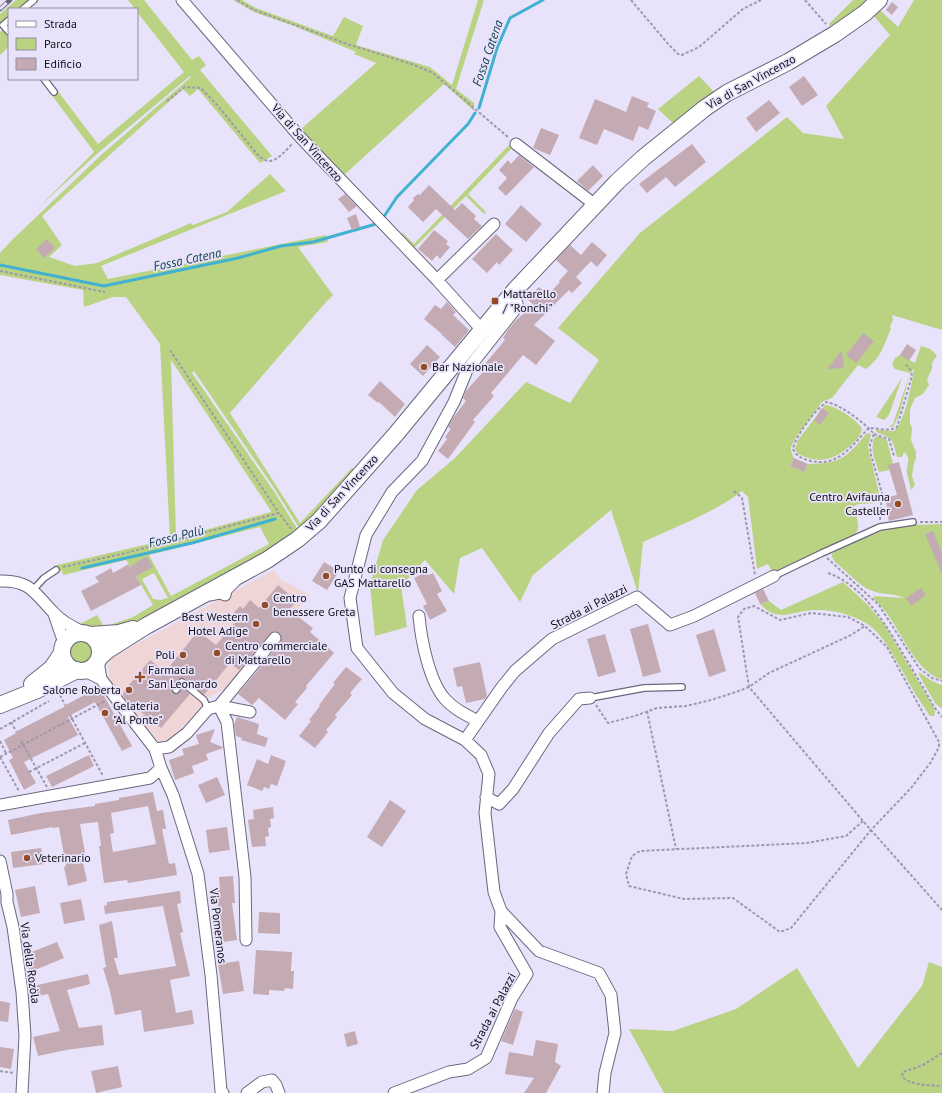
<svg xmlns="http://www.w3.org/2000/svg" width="942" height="1093" font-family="'PT Sans',sans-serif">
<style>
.commercial{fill:#f0d5d6}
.green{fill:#bad382;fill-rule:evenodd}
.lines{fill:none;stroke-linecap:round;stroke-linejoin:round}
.stream{stroke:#40b1d0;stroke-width:3}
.building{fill:#c3aab3;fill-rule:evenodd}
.service-casing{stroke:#6b677c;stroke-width:8}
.minor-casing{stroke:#6b677c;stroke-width:13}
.secondary-casing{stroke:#6b677c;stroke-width:18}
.path{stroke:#9d99ab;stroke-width:2;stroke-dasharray:3 2;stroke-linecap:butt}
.service{stroke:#fff;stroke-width:5.5}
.minor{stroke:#fff;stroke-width:11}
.secondary{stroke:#fff;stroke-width:16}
.rail-casing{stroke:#686674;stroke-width:4.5}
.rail{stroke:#e8e3fb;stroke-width:3;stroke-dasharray:9;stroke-linecap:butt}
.poi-dot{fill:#934c27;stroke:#e8e3fb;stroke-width:1.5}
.labels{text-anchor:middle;stroke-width:3.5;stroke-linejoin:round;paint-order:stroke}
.street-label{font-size:12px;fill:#100f16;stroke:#e8e3fb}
.poi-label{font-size:12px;fill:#100f16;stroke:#e8e3fb;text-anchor:start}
.water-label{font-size:13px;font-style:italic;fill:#0d3f4c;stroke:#e8e3fb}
</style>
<rect width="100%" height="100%" fill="#e8e3fb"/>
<!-- commercial -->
<path class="commercial" d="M274 570 280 579 310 595 278 633 273 635 229 686 207 699 190 719 166 742H159L117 692 107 676 110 673 108 667 109 661 114 656Z"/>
<!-- green -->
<path class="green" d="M16 0H30L19 9H9V18L0 25V14Z
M128 0H144L192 60 199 56 206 65 200 70 272 156 260 163 198 89 190 96 183 89 42 216 62 245 49 257 75 266 97 263 191 223 193 225 227 212 270 174 286 191 101 266 108 279 326 235 328 242 298 247 333 295 326 302 230 413 300 523 352 468 355 471 324 506 300 529 274 488 194 371 192 373 275 493 298 530 268 550 132 624 92 628 80 624 97 615 104 627 133 617 153 605 129 564 126 560 63 575 62 570 58 572 53 566 170 539 160 344 126 297H113L84 307 83 290 0 275V253L11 241 100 156 191 77 190 76 98 153 39 207 94 152 51 94 57 90 98 144 184 72 137 12V9H135ZM171 360 271 511V512L176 538ZM260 527 269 544 171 596 149 555ZM154 573 168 598H167L161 600 153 599 142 579Z
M233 0H242L256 8 333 36 344 17 363 26 356 45 430 67 452 85 478 0H484L456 89 474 103V111L444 84 343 176 285 115 301 129 376 63 354 54 356 52 294 26 254 12Z
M853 0H868L842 23 832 29 829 24Z
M914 0H942V330L892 315 893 320 890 327 891 329C883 346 882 357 866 369L858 365 832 398 822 402 797 436 791 447V451L794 458 790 466 804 472 808 464C841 463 845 459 866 434L869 433 871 434 868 447 880 497 878 502C871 505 861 502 854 506 855 517 863 526 854 535L773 573 768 564 757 569 748 497 742 491C714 513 675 527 643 542L638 593 611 510 533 575 520 602 482 548 460 558 454 594 425 560 401 586 407 627 375 636 370 585 383 540 417 490 455 458 526 382 570 403 599 360 558 328 640 233 787 117 803 133 844 139 826 106 890 35 873 15 879 9 898 27Z
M3 29 9 38V47L0 55V32Z
M699 76 716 94 674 124 658 109Z
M512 142 515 145 468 194 486 212 484 214 466 196 413 249 400 235 403 233 414 244Z
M921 346 930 349 937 355 932 363V369L927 379 929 385 923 394 915 398 910 409V423L912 428 911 440 916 452V458L914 463 912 476 915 485 911 490C910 484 908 479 907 473 905 465 913 460 904 452L902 457H897C892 439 894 439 876 432V430L894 431C905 422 912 383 914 369L910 373 899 415 893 427 884 425 889 426 893 424 910 373 895 369 892 365 895 358 900 355 915 363Z
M902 378 889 415 884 420 876 417Z
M825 405C833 404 859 421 862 429 861 435 857 440 852 444 835 460 820 465 798 454L795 449 798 440Z
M879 436 887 440 893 464 890 470 879 472C875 460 869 449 875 437Z
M942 524V680C909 668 900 621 874 599V596L904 598C893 593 881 595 870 590 860 586 844 569 835 562L832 557V554L838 549 884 530 912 525Z
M843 582 868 605 884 624 933 706 935 712 934 716H930C920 702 911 687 903 672 893 656 884 636 869 625 854 615 832 609 814 610 792 611 778 624 760 604L769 601 781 610Z
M70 651a12 12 0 1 1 24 0a12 12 0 1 1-24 0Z
M919 672 932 681 942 685V709L935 703 919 675Z
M929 962 942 967V1093H664L629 1029 673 1031 736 1009 797 968 858 1068 922 986Z"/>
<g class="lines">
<!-- stream -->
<path class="stream" d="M479 108 497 48 510 18 543 0
M383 218 397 197 468 124 475 113
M0 265 104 286 238 258 281 246 313 242 376 224
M82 568 192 543 275 519"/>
</g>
<!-- building -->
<path class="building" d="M892 2 898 7 892 15 886 10Z
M804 76 818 95 802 106 789 87Z
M632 96 649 103 647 107 656 111 648 130 639 126 633 141 604 129 597 145 579 138 595 99 626 112Z
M769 100 780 113 756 132 746 118Z
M541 128 559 135 550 155 533 148Z
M692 144 706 162 675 187 666 177 647 193 639 184Z
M519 155 534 167 506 196 498 188 507 178 499 170 508 160 511 164Z
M593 165 603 176 588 191 577 181Z
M429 185 455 210 462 203 476 216 474 219 482 226 468 239 436 209 423 222 408 207 414 200 413 198 418 194 420 195Z
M345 194 357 206 349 212 338 199Z
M521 205 542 224 526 242 505 224Z
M356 214 360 227 352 230 347 218Z
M434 230 448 241 446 244 450 247 440 259 437 255 432 261 418 249Z
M496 234 513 250 499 265 497 262 487 273 472 259Z
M47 239 55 248 44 258 36 249Z
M592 242 607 255 597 267 591 261 576 277 582 283 572 293 569 290 534 325 555 341 536 365 523 355 491 393 494 396 473 420 475 422 448 459 438 451 447 439 445 437 451 429 448 427 453 418 466 401 463 398 466 391 482 373 479 371 505 340 503 338 508 330 515 321 534 305 527 299 539 287 548 295 560 282 559 281 568 271 556 260 570 245 581 255Z
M447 302 456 312 453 315 469 330 455 347 441 334H442L424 319 435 305 441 309Z
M863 333 874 341 856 363 846 355Z
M907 344 916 350 909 361 900 355Z
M427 345 440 357 423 376 410 364Z
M842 350 844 368 827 369Z
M380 381 405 404 395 417 379 402 378 403 368 395Z
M822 408 829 413 820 425 814 420Z
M794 458 808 464 804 472 790 466Z
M899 462 913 515 889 521 886 511H888L885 498 897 495 888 465Z
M933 531 942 553V574L925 534Z
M147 556 153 567 136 576 141 585 91 611 81 591 99 582 95 577 111 568 113 573 129 564 130 567Z
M324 562 339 571 327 590 312 581Z
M426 572 429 575 433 573 442 591 437 594 447 611 430 620 423 606 427 604 414 578Z
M278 585 297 601 289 610 313 628 310 632 334 653 306 686 307 688 295 702 298 704 285 720 259 698 252 705 238 694 281 642V635L276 631 270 634 239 670 230 663 204 695 184 678 179 679 172 688V692L177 694 183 688 190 694 161 728 125 699 123 695 124 691 150 660 165 672 198 631 216 645 238 619 232 615 240 606 243 609 250 600 259 608Z
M921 588 926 595 911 606 906 598Z
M763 589 769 601 760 604 755 593Z
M648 624 661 672 643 677 630 629Z
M714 629 726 671 709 677 696 635Z
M605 634 616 672 598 677 587 639Z
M480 662 487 696 485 699 466 703 462 686 457 687 453 668Z
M346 667 362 679 350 693 352 695 335 715 337 717 326 730 328 732 315 748 299 736 311 721 309 720 320 706 319 705 335 684 333 683Z
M99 687 132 746 122 751 95 702 69 716 68 717 78 735 24 762 36 783 24 790 9 760 13 758 4 740 16 733 15 732 64 707V706Z
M237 717 259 724 257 734 268 738 265 747 241 740 242 738 236 736 234 725Z
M215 729 210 742 223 747V748L206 754 208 760 192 766 194 773 175 780 169 760 184 755 182 749 199 744 196 735Z
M89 755 94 766 52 787 46 776Z
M271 755 286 761 277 786 271 784 269 789 264 787 262 791 247 785 257 759 268 764Z
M217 777 225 795 206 803 198 785Z
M153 792 157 811 163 810 166 829H162L169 864 175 863 177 875 128 883 127 880 104 883 99 846H101L98 822 80 824 85 853 81 854 87 881 68 886 64 867 66 866 59 827 53 828 52 827 11 835 8 820 41 813 95 806V804L119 800V798ZM148 806 156 844 113 852 110 834 114 833 111 813Z
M390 800 406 811 382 847 367 837Z
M273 807 274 818 270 819 271 827 268 828 269 836 265 837 266 846 252 847 248 820 254 819 253 810Z
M227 827 230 850 209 853 206 830Z
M41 848 44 864 13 868 11 852Z
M233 876 235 903H232L237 940 216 943 213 917 219 916 217 890H220L219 877Z
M35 886 40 913 21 917 15 890Z
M180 891 181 903 177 904 183 932 180 933 190 976 170 980 176 1013 192 1010 194 1024 144 1032 141 1010 115 1015 110 991 103 968 106 967 99 925 112 921 118 958H114L119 975 176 966 163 906 105 914 104 906 107 905V902Z
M81 899 85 920 64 924 60 903Z
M259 912 280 913V934L258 933Z
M57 942 64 958 30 972 24 955Z
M256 950 292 952 291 971H294L293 989 285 988 284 991 269 990V995L253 994Z
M239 961 244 991 223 994 218 964Z
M88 974 90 984 67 990 79 1028 102 1025 104 1045 66 1050 38 1056 33 1037 60 1031 48 994 30 998 28 987Z
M0 1001 10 1003 8 1022 0 1021Z
M515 1009 523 1012 513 1045 501 1041Z
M355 1031 358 1044 347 1047 344 1034Z
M536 1040 558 1044 555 1062 561 1066 546 1093H524L534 1078 505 1074 509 1052 533 1056Z
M0 1047 14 1049 11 1069 0 1067Z
M118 1066 122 1087 96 1093 91 1071Z"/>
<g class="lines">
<defs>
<path id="service" d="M23 9 34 0
M9 20 3 25 9 32
M44 79 54 92
M774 576 822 553 880 527 913 522
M33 590 44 578 56 570
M176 690 182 682 204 700 208 709
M590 698 644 688 682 687"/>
<path id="minor" d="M182 0 300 137 437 280 482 330
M516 144 594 204
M437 280 494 224
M0 581C31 580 35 594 54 613 62 622 74 628 85 633
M208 593 211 595 220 593 225 595 226 590 235 581
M54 614 64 643
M419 616C421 639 429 681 445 699 454 709 466 715 478 721
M98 662 101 679 155 749
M85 671 101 679
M250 712 219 706 275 638
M465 740 502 687 515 671 552 639 637 597 670 625 694 616 774 576
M161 768 173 795 198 874 211 975 221 1091 223 1093
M486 797 499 804 513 789 549 733 579 699 590 698
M0 805 150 778 161 768 155 749 169 747 187 733 208 709 219 706 227 722 245 877 246 940
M0 861 7 894V902L13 927 22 992 25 1036 22 1093
M501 911 539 951 599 973 611 995 615 1033 605 1073 603 1093
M247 1093 262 1082 272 1080 276 1085 279 1093
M394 1093 449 1072 468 1069 486 1058 512 998 527 974 500 927 501 911 494 892 485 813 489 774 481 755 465 740 425 719 393 693 357 648 350 598 366 535 392 492 422 461 454 402 467 370 517 307V303L509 296"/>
<path id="secondary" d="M62 652a19 19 0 1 1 38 0a19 19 0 1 1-38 0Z
M91 635 119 633 133 629
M100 657 108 650 146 626 267 560 298 539 319 521 396 434 515 290 617 182 643 158 705 108 727 93 788 62 835 34 865 13 879 0
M32 684 52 668 62 653
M0 705 37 690 77 670"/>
</defs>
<!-- service casing -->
<use href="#service" class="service-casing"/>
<!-- minor casing -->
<use href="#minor" class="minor-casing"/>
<!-- secondary casing -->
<use href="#secondary" class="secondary-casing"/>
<!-- path -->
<path class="path" d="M237 0 254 10 347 44 412 64 433 73 508 137
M631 0 669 45 678 54 682 55 699 47 743 9 761 0
M805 0 826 24
M167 101 185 87 201 88 218 106 257 154C259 156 262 159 265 160 275 165 287 149 293 143
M0 271 105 292
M170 350 279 513
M874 434 889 439 894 456
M734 491 742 498 755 575
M880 520 882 493 871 455 870 445 874 434C865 423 841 405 827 402 816 408 795 437 793 449 795 455 801 458 807 460 838 469 850 447 869 428 878 428 889 432 897 427L912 376C911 370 910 367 904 364
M920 522H942
M827 558 879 605 919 668 932 678 942 681
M63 567 126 553 279 513 291 529
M828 573C865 586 886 626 905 657 915 674 925 690 934 707L942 717
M60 695 65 705
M596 705 608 723 635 716 657 708 686 706 711 700 736 692 749 687 769 673 851 635 865 626
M647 711 676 849
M70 715 103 776
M143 716 148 720 146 722
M11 722 16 731
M0 729 49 701
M0 741 6 753
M21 741 47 787
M0 757 105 701
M0 757 19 791
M29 772 85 743
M863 821 846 836 807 843 640 851 632 856 626 874 629 886 684 899 733 898 780 932 791 928 871 830 911 788 931 762 939 747V742L887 647 865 626 848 617 811 613 780 620 754 606 744 609 738 617 749 687 863 821 871 830 942 910
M942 1053 923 1065 903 1072 902 1077C914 1086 928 1085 942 1086
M0 1071 14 1073"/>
<!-- service -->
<use href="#service" class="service"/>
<!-- minor -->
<use href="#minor" class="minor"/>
<!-- secondary -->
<use href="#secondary" class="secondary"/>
<defs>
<path id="rail" d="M0 9 10 0"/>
</defs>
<!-- rail casing -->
<use href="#rail" class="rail-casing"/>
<!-- rail -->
<use href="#rail" class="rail"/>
</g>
<!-- markers -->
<g class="poi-dot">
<rect x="491" y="297" width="8" height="8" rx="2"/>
<circle cx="424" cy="367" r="4"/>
<circle cx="898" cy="504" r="4"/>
<circle cx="326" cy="576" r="4"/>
<circle cx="265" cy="605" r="4"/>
<circle cx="256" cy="624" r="4"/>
<circle cx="217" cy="653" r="4"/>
<circle cx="183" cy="655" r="4"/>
<path d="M138 671h4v4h4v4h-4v4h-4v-4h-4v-4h4z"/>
<circle cx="129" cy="690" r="4"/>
<circle cx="105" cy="713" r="4"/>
<circle cx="27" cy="858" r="4"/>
</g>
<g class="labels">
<!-- street labels -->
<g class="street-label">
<text transform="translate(751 82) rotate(-29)" y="4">Via di San Vincenzo</text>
<text transform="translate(307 143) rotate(48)" y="4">Via di San Vincenzo</text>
<text transform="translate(342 493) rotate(-47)" y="4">Via di San Vincenzo</text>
<text transform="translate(589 607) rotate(-27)" y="4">Strada ai Palazzi</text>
<text transform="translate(218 926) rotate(83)" y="4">Via Pomeranos</text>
<text transform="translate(30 963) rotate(82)" y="4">Via della Rozòla</text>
<text transform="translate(493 1011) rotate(-62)" y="4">Strada ai Palazzi</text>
</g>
<!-- poi labels -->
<g class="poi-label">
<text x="503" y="298">Mattarello<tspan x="503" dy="14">/ "Ronchi"</tspan></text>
<text x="432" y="371">Bar Nazionale</text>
<text x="890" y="501" text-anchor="end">Centro Avifauna<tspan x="890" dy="14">Casteller</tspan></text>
<text x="334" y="573">Punto di consegna<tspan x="334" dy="14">GAS Mattarello</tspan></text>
<text x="273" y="602">Centro<tspan x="273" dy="14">benessere Greta</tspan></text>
<text x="248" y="621" text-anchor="end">Best Western<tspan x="248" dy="14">Hotel Adige</tspan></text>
<text x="225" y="650">Centro commerciale<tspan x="225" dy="14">di Mattarello</tspan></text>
<text x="175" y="659" text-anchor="end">Poli</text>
<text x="148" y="674">Farmacia<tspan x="148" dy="14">San Leonardo</tspan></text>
<text x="121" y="694" text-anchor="end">Salone Roberta</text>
<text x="113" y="710">Gelateria<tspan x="113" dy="14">"Al Ponte"</tspan></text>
<text x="35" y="862">Veterinario</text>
</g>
<!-- water labels -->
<g class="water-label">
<text transform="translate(487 53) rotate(-71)" y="5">Fossa Catena</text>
<text transform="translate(187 259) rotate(-12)" y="5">Fossa Catena</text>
<text transform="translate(176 536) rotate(-14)" y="5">Fossa Palù</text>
</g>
</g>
<!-- legend -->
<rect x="8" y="8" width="130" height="72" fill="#e8e3fb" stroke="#928e9f"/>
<rect x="16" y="21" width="20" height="6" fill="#ffffff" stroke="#928e9f"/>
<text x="44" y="28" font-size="12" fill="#100f16">Strada</text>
<rect x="16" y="38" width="20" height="12" fill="#bad382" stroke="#928e9f"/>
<text x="44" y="48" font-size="12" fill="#100f16">Parco</text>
<rect x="16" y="58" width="20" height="12" fill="#c3aab3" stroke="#928e9f"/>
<text x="44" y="68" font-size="12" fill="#100f16">Edificio</text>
</svg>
